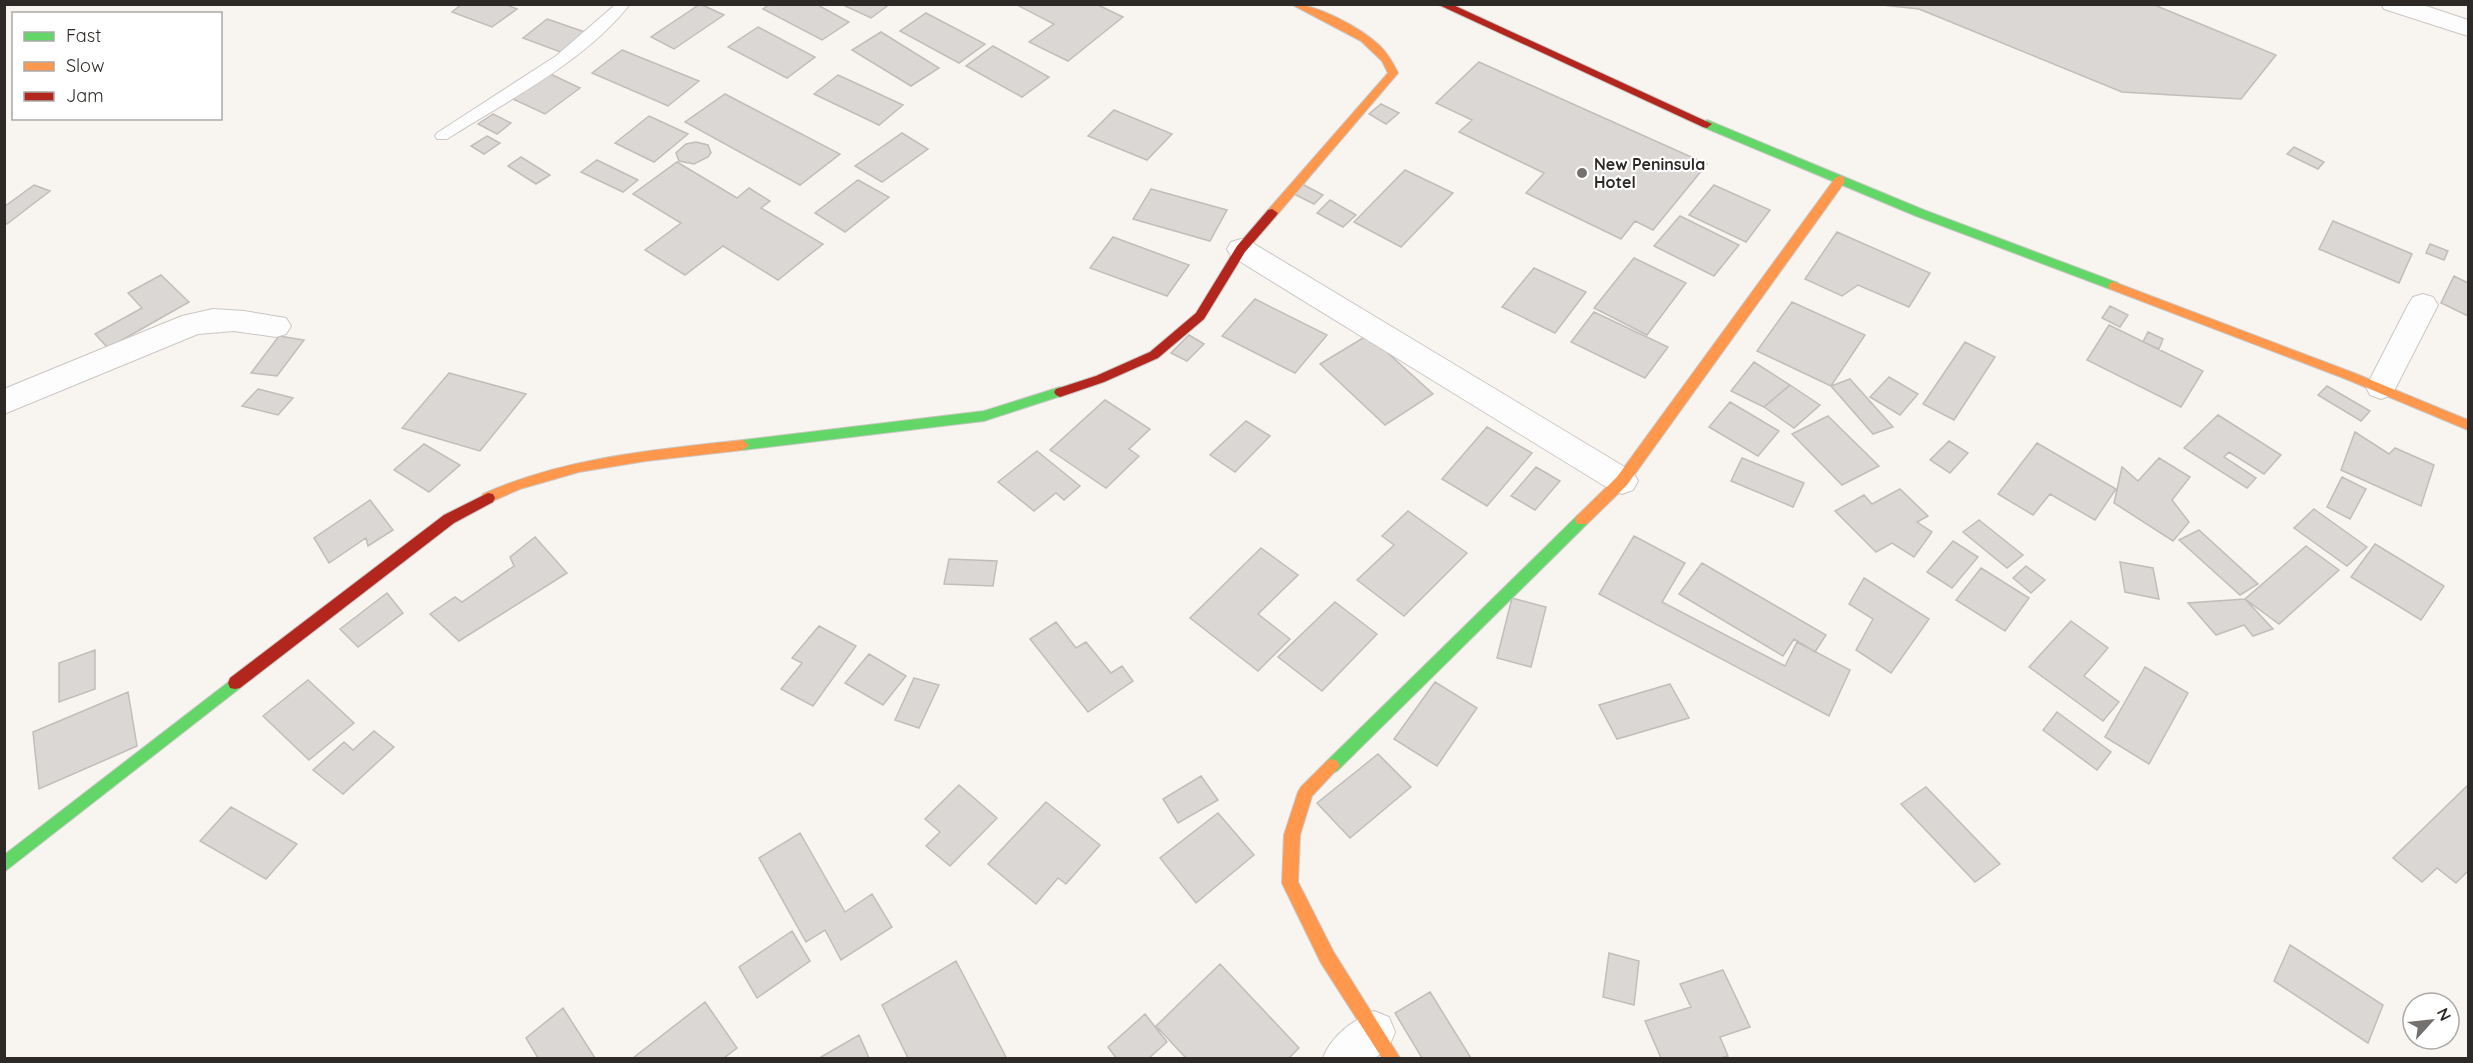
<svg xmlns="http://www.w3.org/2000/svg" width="2473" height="1063" font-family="Quicksand,sans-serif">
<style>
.building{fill:#dad7d4;stroke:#c0bdba;stroke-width:1.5}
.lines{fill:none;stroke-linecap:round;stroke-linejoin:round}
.lane-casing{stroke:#cac7c4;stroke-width:2}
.street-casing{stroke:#cac7c4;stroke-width:2}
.fast-casing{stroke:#cac7c4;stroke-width:2}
.slow-casing{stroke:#cac7c4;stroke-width:2}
.jam-casing{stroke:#cac7c4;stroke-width:2}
.lane{fill:#fefdfd;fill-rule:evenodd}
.street{fill:#fefdfd;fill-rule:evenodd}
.fast{fill:#63d668;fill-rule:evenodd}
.slow{fill:#ff974d;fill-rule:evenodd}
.jam{fill:#b3261e;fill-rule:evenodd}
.poi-dot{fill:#73706d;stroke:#fff;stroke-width:2}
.labels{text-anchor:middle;stroke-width:4.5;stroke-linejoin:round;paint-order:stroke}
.poi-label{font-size:16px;font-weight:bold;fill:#2c2926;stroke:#fff;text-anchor:start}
</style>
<rect width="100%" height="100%" fill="#f8f4f0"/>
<!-- building -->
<path class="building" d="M462 4H504L517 9 492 27 452 12Z
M700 4 724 15 674 49 651 37Z
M770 4H816L849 22 822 40 763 9Z
M841 4H890L871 18Z
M1015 4H1096L1123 17 1068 61 1029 42 1054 24Z
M1873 4H2152L2276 55 2241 99 2122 92 1919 9Z
M926 13 985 44 959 63 900 31Z
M547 19 588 33 563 53 523 38Z
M758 27 815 57 787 78 728 47Z
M881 32 939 68 911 86 852 50Z
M993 46 1049 77 1022 97 966 66Z
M622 50 699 81 668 106 592 73Z
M1479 62 1707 164 1653 230 1635 221 1621 239 1526 193 1544 173 1459 132 1472 120 1436 103Z
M546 72 580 88 545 114 511 98Z
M838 75 903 105 879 125 814 94Z
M725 94 840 154 800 185 685 122Z
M1381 104 1399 113 1386 124 1369 114Z
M1114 110 1172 134 1147 160 1088 136Z
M493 114 511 123 497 134 478 124Z
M649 116 688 134 654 162 615 143Z
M902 133 928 149 882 182 855 166Z
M487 136 500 143 484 154 471 146Z
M696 142 708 145 711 153 708 157 694 164 679 161 676 153 679 150 686 144Z
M2294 147 2324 162 2318 169 2287 154Z
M521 157 550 175 536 184 508 166Z
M597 160 638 180 623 192 581 172Z
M677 162 737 198 749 188 770 201 761 208 823 244 778 280 723 246 685 275 645 250 681 223 633 194Z
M1405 170 1453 193 1401 247 1354 222Z
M858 180 889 197 845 232 815 213Z
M1302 184 1323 195 1314 204 1292 193Z
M34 185 50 191 7 224 4 223V207Z
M1714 185 1770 210 1746 242 1689 215Z
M1151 189 1227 210 1210 241 1133 219Z
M1330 200 1356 215 1343 227 1317 213Z
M1680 216 1739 245 1714 276 1654 246Z
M2333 221 2412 254 2399 283 2319 249Z
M1837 232 1930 273 1909 307 1858 285 1842 296 1805 279Z
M1113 237 1189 265 1167 296 1090 268Z
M2430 244 2448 251 2444 260 2426 253Z
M1634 258 1686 283 1647 335 1594 308Z
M1534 268 1586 292 1555 333 1502 307Z
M161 275 189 302 108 348 95 334 142 308 128 293Z
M2454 276 2468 283V316L2441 303Z
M1255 299 1327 335 1295 373 1222 336Z
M1792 302 1865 335 1831 386 1757 351Z
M2110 306 2128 315 2120 327 2102 318Z
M1594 312 1668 347 1645 378 1571 342Z
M2109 325 2203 371 2181 407 2087 360Z
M2148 332 2163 339 2159 349 2143 342Z
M1189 335 1204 344 1187 361 1171 353Z
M1368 335 1433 394 1385 425 1320 364Z
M279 336 304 340 277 376 251 373Z
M1965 342 1995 357 1954 420 1923 404Z
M1754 362 1790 385 1764 407 1731 391Z
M449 373 526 394 480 451 402 428Z
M1889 377 1918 394 1900 415 1870 397Z
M1850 379 1893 427 1873 434 1831 386Z
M1790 385 1820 405 1794 428 1764 407Z
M2327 386 2370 411 2361 421 2318 395Z
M258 389 293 398 278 415 242 406Z
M1105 400 1150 429 1129 449 1139 456 1106 488 1050 450Z
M1730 402 1779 431 1758 456 1709 427Z
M2218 415 2281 455 2264 474 2229 452 2224 457 2256 478 2247 488 2184 448Z
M1828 416 1879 466 1842 485 1792 434Z
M1246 421 1270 436 1235 472 1210 455Z
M1487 427 1532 453 1487 506 1442 479Z
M2355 432 2389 454 2395 448 2434 465 2421 506 2341 470Z
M1949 441 1968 453 1950 473 1930 460Z
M2037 443 2116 489 2095 520 2050 494 2033 515 1998 494Z
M424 444 460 465 429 492 394 470Z
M1037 451 1080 486 1064 500 1056 493 1034 511 998 482Z
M1742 458 1804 483 1793 507 1731 481Z
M2159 458 2190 477 2172 500 2189 522 2173 541 2114 503 2122 467 2138 481Z
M1536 467 1560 481 1535 510 1511 496Z
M2342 477 2366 489 2350 519 2327 507Z
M1900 489 1928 516 1917 522 1932 532 1914 557 1892 543 1876 552 1835 511 1864 495 1872 504Z
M370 500 393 530 368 546 366 538 329 563 314 538Z
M2314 509 2367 547 2347 566 2294 528Z
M1408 511 1467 553 1404 616 1357 580 1394 545 1382 536Z
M1979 520 2023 555 2007 568 1963 532Z
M2199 530 2258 584 2240 595 2179 540Z
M1634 536 1685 563 1662 602 1785 666 1797 642 1850 670 1829 716 1599 594Z
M535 537 567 573 459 641 430 614 455 597 462 602 514 566 510 557Z
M1953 541 1978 557 1952 588 1927 572Z
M2375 544 2444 586 2421 620 2351 577Z
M2306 546 2339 570 2279 624 2245 599Z
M1261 548 1298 575 1258 614 1290 639 1258 671 1190 618Z
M949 559 997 561 993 586 944 584Z
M2120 562 2153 568 2159 599 2125 592Z
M1702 563 1826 635 1815 652 1794 639 1783 656 1679 594Z
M2026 566 2045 580 2031 593 2013 578Z
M1981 568 2029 598 2005 631 1956 600Z
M1864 578 1929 619 1891 673 1856 650 1873 619 1849 604Z
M387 593 403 613 358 647 340 629Z
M1512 598 1546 607 1531 667 1497 658Z
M2245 599 2273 629 2253 636 2244 625 2216 635 2188 603Z
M1335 602 1377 634 1322 691 1278 657Z
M2071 621 2108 648 2084 676 2119 702 2103 721 2029 667Z
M1056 622 1076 648 1086 642 1111 673 1122 666 1133 681 1088 712 1030 639Z
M819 626 856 646 813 706 781 689 802 663 792 658Z
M95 650V689L59 702V663Z
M869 654 906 676 883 705 845 683Z
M2145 667 2188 693 2149 764 2105 737Z
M914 678 939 685 919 728 895 720Z
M308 680 354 723 309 760 263 716Z
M1435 682 1477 708 1437 766 1394 739Z
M1670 684 1689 718 1617 739 1599 705Z
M128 692 137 746 39 789 33 732Z
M2057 712 2111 752 2097 770 2043 730Z
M374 731 394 747 343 794 313 770 344 742 353 750Z
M1378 754 1411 787 1350 838 1317 803Z
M1201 776 1218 800 1178 823 1163 799Z
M959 785 997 818 950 866 926 846 940 832 925 819Z
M2468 785V871L2456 883 2437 868 2422 882 2393 858Z
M1926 787 2000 864 1975 882 1901 804Z
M1046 802 1100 845 1066 884 1058 878 1036 904 988 864Z
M231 807 297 844 266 879 200 841Z
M1218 813 1254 855 1196 903 1160 858Z
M800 833 845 912 872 894 892 927 841 960 825 930 806 942 759 858Z
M792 931 810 961 757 998 739 967Z
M2290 945 2383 1005 2368 1043 2274 981Z
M1609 953 1639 961 1634 1005 1603 997Z
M956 961 1006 1057 1005 1058H908L882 1005Z
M1220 964 1299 1048 1289 1058H1186L1156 1026Z
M1723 970 1750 1027 1720 1037 1728 1056 1720 1058H1661L1645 1021 1691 1007 1680 984Z
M1430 992 1471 1058H1422L1395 1013Z
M705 1002 737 1048 724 1058H633Z
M563 1008 595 1058H538L526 1038Z
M1145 1014 1167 1042 1149 1058H1116L1108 1047Z
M859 1035 869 1058H821V1057Z"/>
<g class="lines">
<defs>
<path id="lane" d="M616 4H630C586 61 507 101 447 139H437L435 136 437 133 556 56Z"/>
<path id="street" d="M2381 4H2420L2468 20V36L2384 9Z
M1241 239 1251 242 1633 472 1638 481 1633 490 1622 494 1611 490 1231 256 1227 249 1231 242Z
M2423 294 2433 297 2438 305 2396 387 2392 395 2381 399 2370 395 2366 387 2408 305 2413 297Z
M213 309 244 311 286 318 291 326 286 334 276 337 234 331 198 334 4 414V389L182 316Z
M1374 1011 1389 1017 1395 1032 1389 1047 1375 1058H1323C1331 1036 1353 1020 1374 1011Z"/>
<path id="fast" d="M1707 120 1924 210 2118 283 2120 286 2118 289H2110L1916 216 1703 127 1702 124Z
M1060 387 1066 392 1064 395 984 421 743 450 737 445 743 440 984 411Z
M1582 514 1587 516 1589 520 1587 524 1337 771 1332 773 1327 771 1324 766 1327 761 1577 516Z
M235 677 240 678 242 683 240 688 4 872V855Z"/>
<path id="slow" d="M1291 4C1317 4 1361 28 1380 46 1388 54 1393 63 1398 73L1276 216 1272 217 1266 213 1268 210 1388 73 1382 61 1361 41Z
M1840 176 1844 177V183L1627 485 1587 524H1577L1575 520 1577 516 1617 477 1836 177Z
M2114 282 2354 373 2468 420V430L2346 379 2110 289 2108 286 2110 283Z
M743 440 749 445 743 450 646 461 579 472 520 489 488 503 483 502 481 498 483 494C566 457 654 450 743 440Z
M1332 759 1337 761 1340 766 1312 796 1300 835 1298 882 1333 951 1400 1058H1382L1321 963 1282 883 1284 835 1298 792 1301 787 1327 761Z"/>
<path id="jam" d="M1437 4H1451L1712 124 1707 128 1703 127Z
M1272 209 1278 213 1276 216 1245 252 1204 319 1158 358 1104 382 1060 397 1056 395 1054 392 1056 389 1096 376 1150 352 1196 313 1237 246 1268 210Z
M488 493 493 494 495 498 493 502 454 523 240 688 235 689 230 688 228 683 230 678 444 515Z"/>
</defs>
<!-- lane casing -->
<use href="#lane" class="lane-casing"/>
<!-- street casing -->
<use href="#street" class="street-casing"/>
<!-- fast casing -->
<use href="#fast" class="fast-casing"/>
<!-- slow casing -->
<use href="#slow" class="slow-casing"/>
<!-- jam casing -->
<use href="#jam" class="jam-casing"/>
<!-- lane -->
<use href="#lane" class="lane"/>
<!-- street -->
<use href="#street" class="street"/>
<!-- fast -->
<use href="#fast" class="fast"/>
<!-- slow -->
<use href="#slow" class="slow"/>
<!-- jam -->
<use href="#jam" class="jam"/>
</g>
<!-- markers -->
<circle class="poi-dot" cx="1582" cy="173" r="6"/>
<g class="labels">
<!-- poi labels -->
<g class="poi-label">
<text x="1594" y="170">New Peninsula<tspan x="1594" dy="18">Hotel</tspan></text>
</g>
</g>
<!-- border -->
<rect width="2473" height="1063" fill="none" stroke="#2c2926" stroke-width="12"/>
<!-- legend -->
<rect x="12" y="12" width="210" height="108" fill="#ffffff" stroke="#aba9a8" stroke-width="1.5"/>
<rect x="24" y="32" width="30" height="9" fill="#63d668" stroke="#aba9a8" stroke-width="1.5"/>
<text x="66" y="42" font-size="18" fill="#2c2926">Fast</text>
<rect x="24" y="62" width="30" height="9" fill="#ff974d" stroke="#aba9a8" stroke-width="1.5"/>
<text x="66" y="72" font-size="18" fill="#2c2926">Slow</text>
<rect x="24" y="92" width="30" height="9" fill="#b3261e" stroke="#aba9a8" stroke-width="1.5"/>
<text x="66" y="102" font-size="18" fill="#2c2926">Jam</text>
<!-- north arrow -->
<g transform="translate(2431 1021) rotate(63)"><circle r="28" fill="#ffffff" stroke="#aba9a8" stroke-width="1.5"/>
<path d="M0-4.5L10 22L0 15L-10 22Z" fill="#73706d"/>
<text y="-9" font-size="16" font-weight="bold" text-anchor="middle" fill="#2c2926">N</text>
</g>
</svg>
